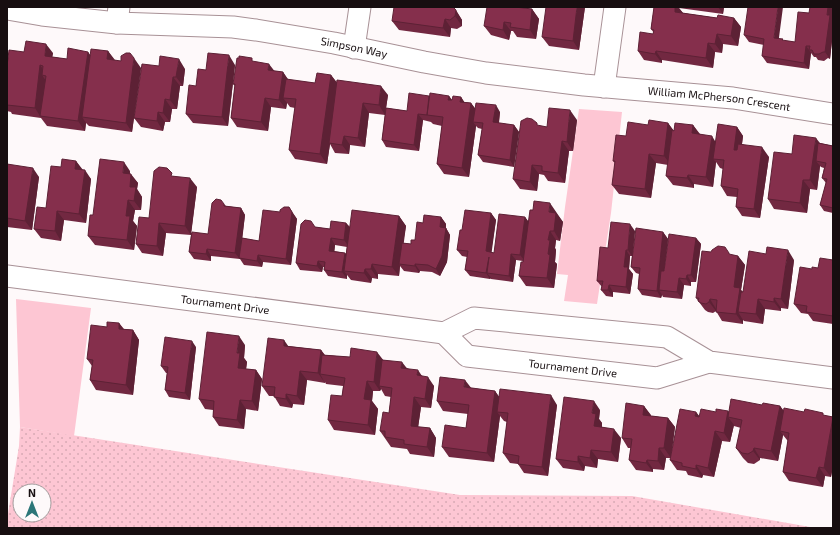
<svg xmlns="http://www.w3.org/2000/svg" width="840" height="535" font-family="'Exo 2',sans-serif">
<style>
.grass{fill:url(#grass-dots);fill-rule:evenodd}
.park{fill:#fdc6d3}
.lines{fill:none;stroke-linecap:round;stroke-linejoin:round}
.minor-casing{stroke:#a89196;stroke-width:23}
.minor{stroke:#fff;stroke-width:21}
.wall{fill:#722841;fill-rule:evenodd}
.shaded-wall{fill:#5d2135}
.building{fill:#852f4c;stroke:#5d2135}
.labels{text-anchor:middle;stroke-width:4;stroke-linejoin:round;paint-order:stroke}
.street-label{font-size:11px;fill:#170e10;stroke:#fef9fa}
</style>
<defs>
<pattern id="grass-dots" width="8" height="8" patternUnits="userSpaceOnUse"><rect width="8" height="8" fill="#fdc6d3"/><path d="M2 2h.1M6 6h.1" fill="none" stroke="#d8a9b4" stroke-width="1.8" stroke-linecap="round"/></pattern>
</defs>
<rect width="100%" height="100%" fill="#fef9fa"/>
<!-- grass -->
<path class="grass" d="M20 427 460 495 632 496 816 528H7V520L19 446ZM20 491H44V515H20Z"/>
<!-- park -->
<path class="park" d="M579 109 622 112 611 213 597 304 564 301 568 275 557 274 565 207Z
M16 299 91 308 74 436 20 427Z"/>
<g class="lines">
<defs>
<g id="minor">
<path id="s1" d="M119 7 117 23 233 27 256 30 334 43 424 62 486 73 584 85 733 98 833 114"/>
<path d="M7 9 42 15 117 23"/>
<path d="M354 48 360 7"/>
<path d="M604 87 615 7"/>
<path id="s2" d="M7 276 444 333 474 318 667 337 709 362 833 378"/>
<path id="s3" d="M444 333 467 356 657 378 709 362"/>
</g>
</defs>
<!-- minor casing -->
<use href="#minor" class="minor-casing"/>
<!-- minor -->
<use href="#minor" class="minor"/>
</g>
<!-- wall -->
<path class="wall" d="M454 7V8L462 20V26L457 29 451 28 450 37 399 30 392 21Z
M585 7 579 50 549 46 542 37Z
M654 7H724L723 14 679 8 683 13 717 18H734L741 27 738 46 723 44 722 53 715 52 713 68 662 60V63L644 60 638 51 653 34 654 33 651 29Z
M831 7 833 10 832 19 833 20V32L830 59 828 58 824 61 818 60 816 57H814L811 53 809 69 767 63 762 56 764 45 749 42 744 35 779 39 783 41 795 42 809 13Z
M523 8 532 9 539 19 536 39 517 37 513 31H511L509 40 491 35 484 26Z
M108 51 114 60 141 68 132 132 89 126 86 123 85 131 47 126 41 118 12 114 11 112 7 111V66L24 52 53 53 52 57 67 59 88 52 90 55Z
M255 62 274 71 283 72 288 80 315 83 331 75 337 83 388 95 386 108 407 111 429 96H449L452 100 461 97 464 102 471 103 475 109 500 112 499 123 514 125 519 132 514 167 483 162 478 155 482 129 478 128 476 126 469 177 444 174 437 164 442 126 433 124 431 122 423 120 419 151 386 147 382 140 385 115 369 113 365 147 350 145 349 154 335 153 330 144 327 164 295 159 289 150 295 108 290 107 287 103 286 109 271 107 268 131 237 127 231 118 235 86 233 84Z
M235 65 228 126 193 123 186 114 196 86 206 70Z
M159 66 185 69 183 86H180L177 109H172L170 122H165L163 131 141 127 134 118Z
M577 120 573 151H569L565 183 548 181 544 175 539 174 537 191 520 189 513 179 539 126 547 127Z
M668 123 674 131 693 125 700 134 716 142 737 127 743 136 742 144 769 157 760 218 742 216 736 207 737 197 727 196 721 186 723 169 720 168 716 162 713 187 694 184V188L673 185 666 176 668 165 656 163 651 198 619 194 612 185 615 163 613 161 626 136 648 125Z
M820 143 833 146V213L824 211 820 205 826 183 822 178 824 168 821 167 820 166 817 190 810 189 807 213 774 209 768 199 792 154Z
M76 161 82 170 91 179 86 223 64 220 61 241 41 238 34 229 46 208 61 167Z
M7 164 39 177 32 230 7 227Z
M130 171V174L138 183 137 189 142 197 141 210H135L133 221 137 226 134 250 95 245 88 236 93 215Z
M173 176 197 187 191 233 208 234 224 204 226 206 241 208 245 215 242 238 259 241 280 212 289 207 297 219 291 265 263 262 262 267 244 265 240 259 211 256V261L194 259 189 252 191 235 166 233 163 256 142 253 136 244 149 218Z
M556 212V213L563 222 560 241 556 240 555 248 556 250 555 262 557 264 554 288 526 286 519 276 523 261 516 260 513 282 491 279V278L490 279 470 276 465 270 467 257 462 256 457 250 462 230 491 213 496 220 491 252 494 253 525 217 528 221Z
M399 216 406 226 403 243 411 244 415 240 423 223 441 217 446 224V228L450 235 447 262 440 276 432 272 420 271 419 273 404 271 400 266 399 276 378 274V279L372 278 371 283 351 280 347 275V279L328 276 324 270V267H323L322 272 300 270 296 263 315 227 330 229 346 223 350 227ZM335 245 347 247 346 254 345 253 334 251Z
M635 231 633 253 663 232 668 239 664 271 696 238 701 244 696 282H691V286L684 285 682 299 663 297 662 295 661 298 642 295 638 289 639 274 636 273 631 267 632 256H630L629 269 633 274 630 294 613 292V297L606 296 601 290 602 287 597 281 608 248Z
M730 255 738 256 745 265 741 290 743 292 794 260 788 309 781 308V311L765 309 763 324 744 321 743 320V324L722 321 716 311 713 313 708 312 705 310 696 298Z
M833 260V324L813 321 808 314 801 313 794 304 812 269 818 268Z
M119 323 124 329 133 330 139 340 133 395 96 390 90 380 92 366 87 359 107 327Z
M245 345 244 358 247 362 246 369 256 370 262 379 258 411 246 409 244 429 219 426 213 417V410L205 409 199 399Z
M288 346 321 350 325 355 383 360 407 368 422 376 434 386 431 408 421 407 418 427 430 428 436 438 434 457 410 454 407 449 391 447 380 431 389 413 391 397 385 396 381 389 380 391H373L372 401 378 409 375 435 334 430 328 420 342 396 343 386 326 384 325 382V383L307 380 304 405 293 404 292 408 280 406 274 396H269L262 386Z
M196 347 190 400 169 397 165 390 167 373H166L161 366Z
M471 388 495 391 499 397 557 405 548 476 524 473 518 464 510 463 503 453 507 422 504 421 500 416 494 462 449 457 442 447 466 428 468 414 443 411 437 401Z
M762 405 780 406 784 411 833 417V466L831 477 825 476 823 487 789 481 783 472 788 441 787 440 783 435 778 461 760 458V460L754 464 748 463 743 458 736 448 741 428 734 426V425L730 442 722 441 714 477 703 475 702 478 688 475 686 471 677 470 670 460 671 458H666L664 470 653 469V472L636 470 629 460 631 448H628L622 438 644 406 651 416 668 418 675 427 671 457 696 412 699 416 716 412 728 411 729 412Z
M600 410 599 419 602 423V427L621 438 618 462 598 459 597 468 585 466 584 471 563 468 556 459Z"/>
<!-- shaded-wall -->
<path class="shaded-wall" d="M577 7H585L579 50 573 41Z
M675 7H678L683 13 675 12Z
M718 7H724L723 14Z
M778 7H783L778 45 774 38Z
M828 7H831L833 10 832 19 833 20V32L830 59 825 52Z
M532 9 539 19 536 39 530 30Z
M456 10 462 20V26L455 16Z
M734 18 741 27 738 46 731 36Z
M445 19 451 28 450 37 443 28Z
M504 22 511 31 509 40 503 30Z
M717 34 723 44 722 53 715 44Z
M708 43 715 52 713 68 706 58Z
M46 44 53 53 51 65 45 56Z
M806 46 811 53 809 69 804 63Z
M108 51 115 60 107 59Z
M656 51 662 60V63L655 54Z
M88 52 94 61 82 117 86 123 85 131 78 121Z
M229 55 235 65 228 126 222 117Z
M134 58 141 68 132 132 126 123Z
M179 59 185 69 183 86 176 77Z
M269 64 276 73 268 70Z
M40 65 47 75H42L46 81 40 116 35 108Z
M283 72 290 82 283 98 287 103 286 109 279 100Z
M331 75 338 84 329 143 330 144 327 164 320 154Z
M173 77 180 86 177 109 170 100Z
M381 86 388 95 385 115 379 105Z
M449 96 455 105 448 100Z
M461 97 467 106 460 102Z
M265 98 271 107 268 131 261 122Z
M165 99 172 109 170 122 163 113Z
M363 103 369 113 365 147 358 138Z
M471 103 478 112 473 122 476 126 469 177 462 168Z
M496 105 500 112 498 129 493 122Z
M570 110 577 120 573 151 567 142Z
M158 112 165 122 163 131 157 121Z
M418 114 423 120 419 151 414 145Z
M668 123 675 133 671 165 664 156Z
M514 125 519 132 514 167 510 160Z
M693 125 700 135 692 133Z
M737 127 743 136 740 159 734 150Z
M344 136 350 145 349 154 342 145Z
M712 136 718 146 713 159 716 162 713 187 706 177Z
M816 138 823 147 816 161 820 166 817 190 810 180Z
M562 141 569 151 565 183 558 173Z
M762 147 769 157 760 218 754 209Z
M649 154 656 163 651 198 645 189Z
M76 161 83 170 75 169Z
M124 162 130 171 129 182 123 173Z
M532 165 539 174 537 191 530 182Z
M33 168 39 177 32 230 25 221Z
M85 170 91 179 86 223 79 214Z
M131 174 138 183 137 189 142 197 141 210 134 201 130 187Z
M688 175 694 184V188L687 178Z
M190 178 197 187 191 235 185 226Z
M803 180 810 189 807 213 800 203Z
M128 200 135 210 133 221 137 226 134 250 127 240 126 216Z
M550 203 563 222 560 241 554 231 549 212Z
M241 208 245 215 240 259 235 253Z
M57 211 64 220 61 241 55 231Z
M292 212 297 219 291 265 286 259Z
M491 213 496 220 491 257 486 251Z
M399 216 406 226 401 264H399L400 266 399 276 392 267Z
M441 217 446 224 445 234 440 227Z
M525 217 530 224 525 261 520 255Z
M159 223 166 233 163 256 157 246Z
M346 223 351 229 349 247 344 240Z
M630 224 635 231 632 256 628 250Z
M446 228 450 235 447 262 440 276 436 269Z
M550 231 556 240 555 248 556 250 555 262 557 264 554 288 547 278 548 240Z
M663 232 668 239 662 291 659 290 662 295 661 298 657 291Z
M331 238 335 245 334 257 329 251Z
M696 238 701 244 696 282 691 275Z
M207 249 211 256V261L206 254Z
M626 250 630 256 629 269 633 274 630 294 626 287 624 267Z
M788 250 794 260 788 309 781 299Z
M345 253 350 259 344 271 347 275V279L342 272Z
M511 254 516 260 513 282 509 276Z
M258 255 263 262 262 267 257 261Z
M738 256 745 265 741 290 747 297 738 312 743 320V324L736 314 734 287Z
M489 257 487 273 491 278 490 279 486 273Z
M318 261 323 267 322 272 317 266Z
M372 264 378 274V279L371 269Z
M415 264 420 271 419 273 415 266Z
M365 269 372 278 371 283 364 273Z
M687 275 691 282V286L686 279Z
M679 278 684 285 682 299 677 292Z
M609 285 613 292V297L608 290Z
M774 298 781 308V311L774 302Z
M710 299 716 309V311L709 302Z
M758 299 765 309 763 324 756 314Z
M119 323 126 333 119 329Z
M133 330 139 340 133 395 126 385Z
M239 336 245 345 244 358 247 362 245 377 238 368 237 353Z
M284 340 291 350 284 346Z
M192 341 196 347 190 400 185 393Z
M321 350 328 360 320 374 325 383 318 373Z
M377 352 384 361 379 386 381 389 380 391 374 382Z
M402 362 409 371 401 368Z
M256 370 262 379 258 411 252 401Z
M418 370 424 379 417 375Z
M300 371 307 380 304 405 297 396Z
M428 377 434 386 431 408 425 399Z
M465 380 472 389 464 387Z
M367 381 373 391 372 401 378 409 375 435 368 425 364 399Z
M495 391 502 401 497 412 500 416 494 462 487 453Z
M286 394 293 404 292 408 286 399Z
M551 395 557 405 548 476 542 467Z
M414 397 421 407 417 435 411 426Z
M240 400 246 409 244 429 237 420Z
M594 401 600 410 599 419 602 423 601 436 594 426 592 413Z
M644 406 651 415 650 424 643 415Z
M780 406 787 416 780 431 783 435 778 461 771 451Z
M728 411 733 418 728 417 734 425 730 442 724 433Z
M696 412 703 421 695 416Z
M668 418 675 427 671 458 664 448Z
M833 419V466L831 477 824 468Z
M430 428 436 438 434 457 427 447Z
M614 429 621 438 618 462 611 452Z
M715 431 722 441 714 477 708 468Z
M659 448 666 458 664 470 658 461Z
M754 448 760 458V460L753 451Z
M591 450 598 459 597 468 590 458Z
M578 456 585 466 584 471 578 462Z
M647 460 653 469V472L646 463Z
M696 465 703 475 702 478 696 469Z
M819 467 825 476 823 487 816 478Z"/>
<!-- building -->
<path class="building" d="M394 7H453L456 10 455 16 450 20 445 19 443 28 392 21Z
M487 7H515L532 9 530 30 510 27 511 23 504 22 503 30 484 26Z
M546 7H577L573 41 542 37Z
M654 7H675V12L717 18 718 15 734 18 731 36 717 34 715 44 708 43 706 58 656 51 655 54 638 51 640 32 653 34 654 30 651 29Z
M748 7H778L774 38 783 39 782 40 795 42 798 12 809 13 810 7H828L827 15H830L825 52H823L819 54H814L812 50H809L810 46H806L804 63 762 56 764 39 744 35Z
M26 41 46 44 45 56 67 59 68 48 88 52 78 121 40 116 46 76 42 75 43 66 40 65 35 108 7 105V66L9 50 24 52Z
M91 49 108 51 107 59 121 61V56L126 53H130L134 58 126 123 82 117Z
M208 53 229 55 222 117 186 114 189 85 196 86 198 69 206 70Z
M160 56 179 59 176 77H173L170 100 165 99 163 113 158 112 157 121 134 118 142 64 159 66Z
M239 56 252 58V61L269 64 268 70 283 72 279 100 265 98 261 122 231 118 235 84H233L237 58H239Z
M317 73 331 75 320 154 289 150 296 99 283 98 286 79 315 83Z
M337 80 381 86 379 105 363 103 358 138 344 136 342 145 329 143Z
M409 93 429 96 427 115 418 114 414 145 382 140 386 108 407 111Z
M430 93 449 96 448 100H452L453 96 461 97 460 102 471 103 462 168 437 164 443 117 427 115Z
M476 103 496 105 493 122 514 125 510 160 478 155 483 123 473 122Z
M549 108 570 110 567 142 562 141 558 173 542 171V166L532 165 530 182 513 179 521 121 527 118 532 119 537 123V125L547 127Z
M649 120 668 123 664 156 649 154 645 189 612 185 615 161H613L616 135 626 136 628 122 648 125Z
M675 123 693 125 692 133 712 136 706 177 688 175 687 178 666 176 672 130 674 131Z
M718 124 737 127 734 150H737L738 144 762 147 754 209 736 207 738 189 721 186 724 160 713 159Z
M794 135 816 138 810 180H803L800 203 768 199 774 152 792 154Z
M818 143 833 146V208L820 205 827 179 822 178 826 163 816 161Z
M62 159 76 161 75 169 85 170 79 214 57 211 55 231 34 229 37 207 46 208 51 166 61 167Z
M100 159 124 162 123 173 131 174 130 187H136L134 201 128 200 126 216H130L127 240 88 236 90 215H93Z
M7 164 33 168 25 221 7 218Z
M159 167 167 168 172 173 171 176 190 178 185 226 159 223 157 246 136 244 139 217 149 218 154 171Z
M216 199 221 200 224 204V206L241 208 235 253 207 249 206 254 189 252 192 232 208 234 212 203Z
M534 201 550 203 549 212 556 213 554 231H550L548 240H550L548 254 550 255 547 278 519 276 521 262H523L530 210H533Z
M284 207H289L292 212 286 259 258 255 257 261 239 258 242 238 259 241 263 210 280 212V210Z
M352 210 399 216 392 267 372 264 371 269H365L364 273 344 271Z
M465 210 491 213 486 251 494 253 499 214 525 217 520 255 511 254 509 276 487 273 489 257 486 273 465 270 468 251 457 250 460 230H462Z
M424 215 441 217 440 227 446 228 442 256 436 269 428 265 415 264V266L399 264 402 243 411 244V240H415L417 222 423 223Z
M305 220 311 221 315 227 330 229 331 221 346 223 344 240 331 238 329 251 345 253 342 272 324 270 325 262 318 261 317 266 296 263 301 224Z
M611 222 630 224 628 250H626L624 267H628L626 287 609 285 608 290H601L603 281H597L600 247 608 248Z
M636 228 663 232 657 291 638 289 640 268 631 267Z
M669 234 696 238 691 275H687L686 279 679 278 677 292 659 290 661 271H664Z
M718 246 725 247 729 253V254L738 256 734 287 740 288 736 314 716 312 717 300 710 299 709 302 706 304 701 303 698 301 699 298H696L702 251 711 252 712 250Z
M767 247 788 250 781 299 774 298V302L758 299 756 314 738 312 741 292H743L749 251 766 254Z
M820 258 833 260V316L806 312 807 306 794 304 800 267 812 269V267L818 268Z
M107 322 119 323V329L133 330 126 385 90 380 93 360 87 359 91 325 107 327Z
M207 332 239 336 237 353H240L238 368 256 370 252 401 240 400 237 420 213 417 214 401 199 399Z
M165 337 192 341 185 393 165 390 168 367 161 366Z
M268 338 284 340V346L321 350 318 373 300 371 297 396 286 394V399L274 397 275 387 262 386Z
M351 348 377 352 374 382 367 381 364 399 371 400 368 425 328 420 331 395 342 396 345 378 320 374 322 355 350 357Z
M382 360 402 362 401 368 418 370 417 375 428 377 425 399 414 397 411 426 430 428 427 447 404 444V440L385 437V431H380L383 412 389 413 392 388 379 386Z
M440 377 465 380 464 387 495 391 487 453 442 447 445 425 466 428 469 405 437 401Z
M500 389 551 395 542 467 518 464 519 456 503 453 508 413 497 412Z
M564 397 594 401 592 413 596 414 594 426 614 429 611 452 591 450 590 458 578 456V462L556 459Z
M731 399 762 405 763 403 780 406 771 451 754 448 753 451 748 454 742 453 736 448 742 420 728 417Z
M626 403 644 406 643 415 668 418 664 448H659L658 461 647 460 646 463 629 460 632 439 622 438Z
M784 408 804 412 805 409 823 413V415L833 417 824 468 819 467 816 478 783 472 789 433 780 431Z
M680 409 696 412 695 416 699 417 701 409 716 412V409L728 411 724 433 715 431 708 468 696 465V469L682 466V463L670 460Z"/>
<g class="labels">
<!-- street labels -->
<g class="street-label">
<text dy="4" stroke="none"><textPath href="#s1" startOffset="255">Simpson Way</textPath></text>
<text dy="4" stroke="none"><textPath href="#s1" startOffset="624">William McPherson Crescent</textPath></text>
<text dy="4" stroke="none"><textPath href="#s2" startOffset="220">Tournament Drive</textPath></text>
<text dy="4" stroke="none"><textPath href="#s3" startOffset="139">Tournament Drive</textPath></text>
</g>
</g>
<!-- border -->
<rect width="840" height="535" fill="none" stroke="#170e10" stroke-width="16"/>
<!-- north arrow -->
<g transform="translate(32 503)"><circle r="19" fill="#fef9fa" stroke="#a29b9c"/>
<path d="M0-3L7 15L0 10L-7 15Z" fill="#2c7678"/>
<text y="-6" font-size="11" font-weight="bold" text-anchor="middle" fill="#170e10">N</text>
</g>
</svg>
